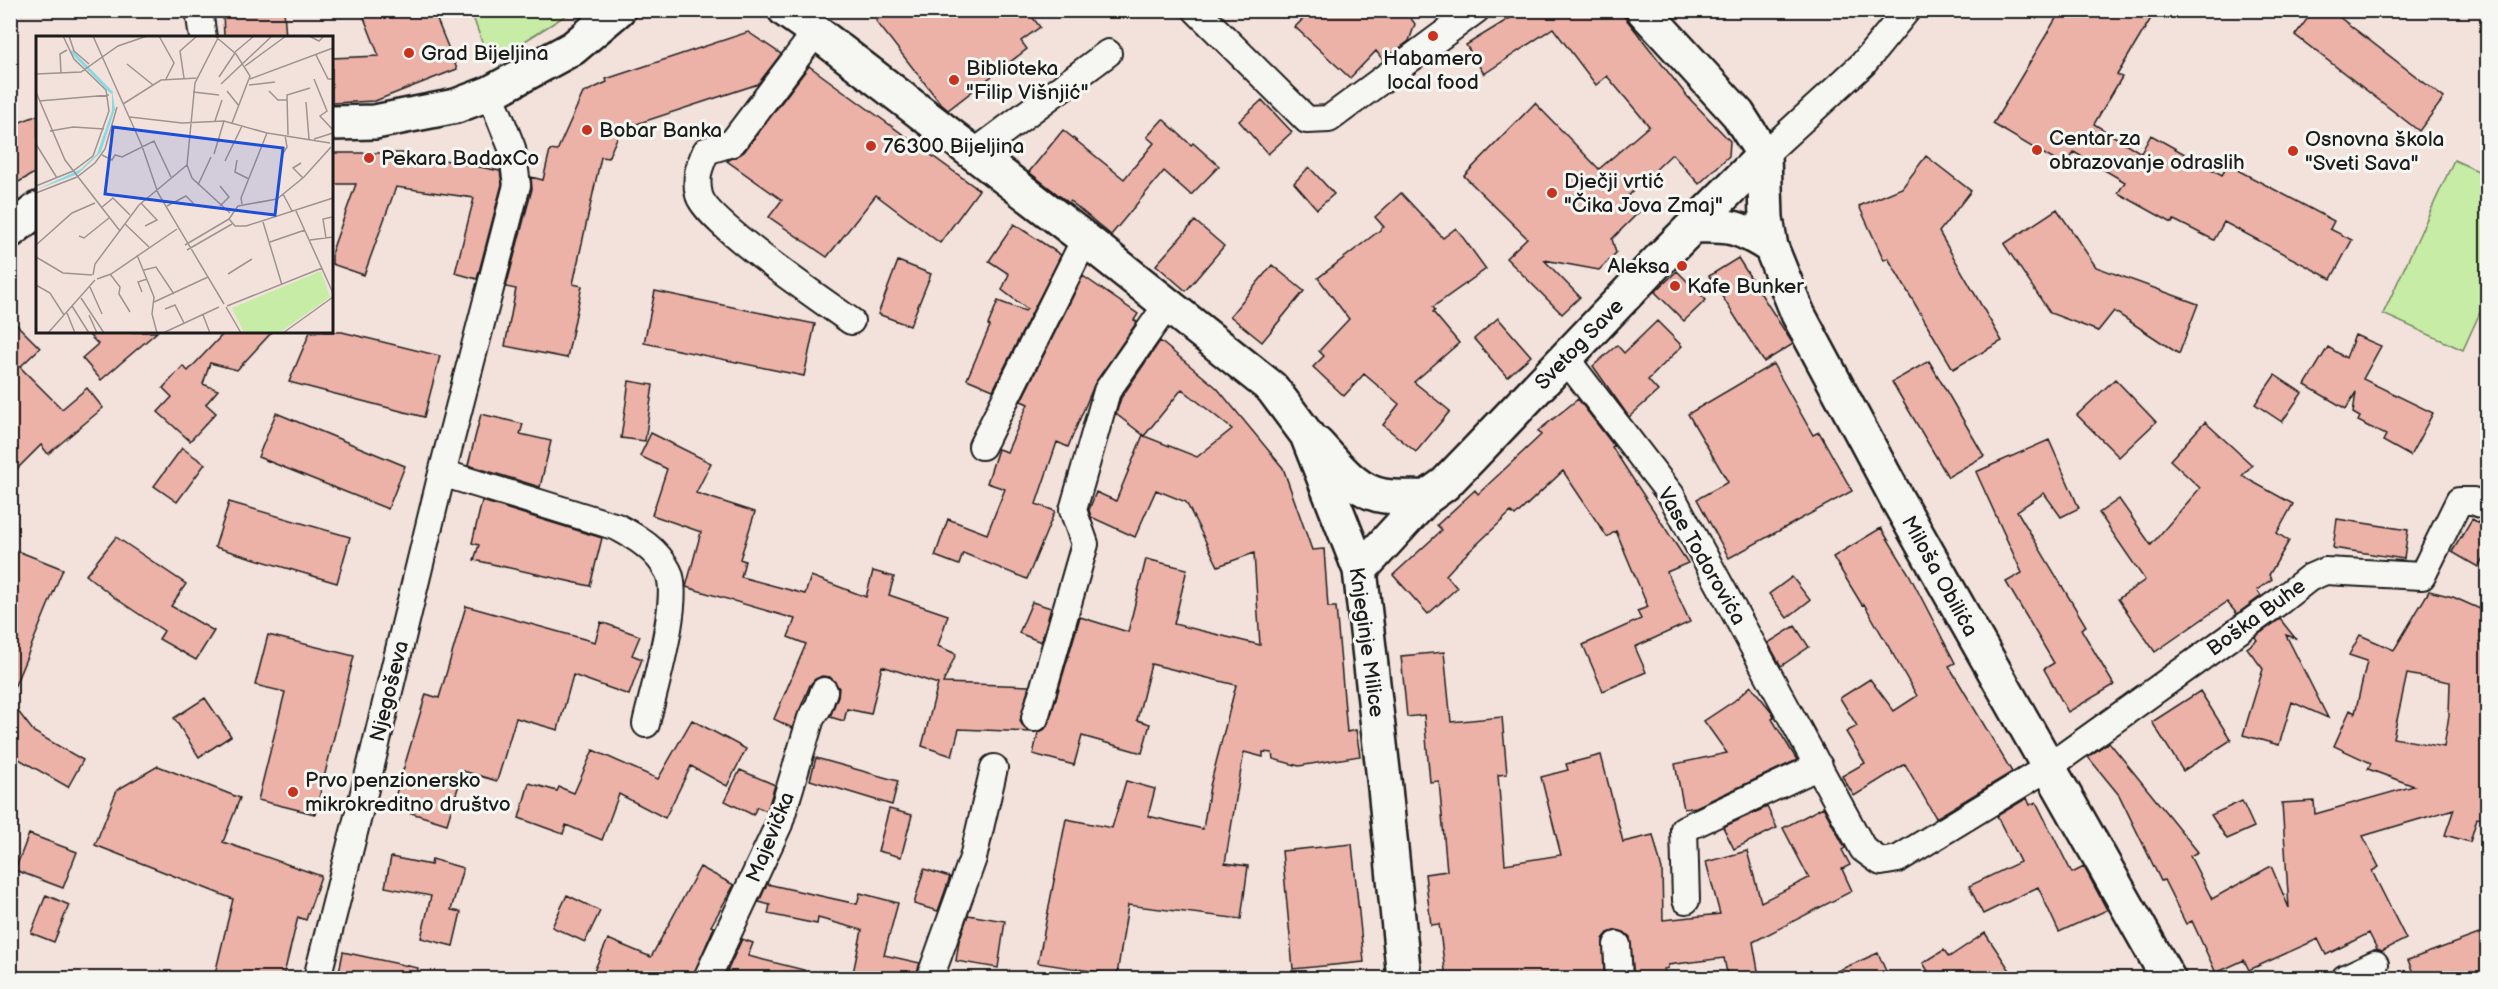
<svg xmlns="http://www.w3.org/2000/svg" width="2498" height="989" font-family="'Balsamiq Sans',sans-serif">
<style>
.green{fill:#c7eca6;stroke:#728461;stroke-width:1.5}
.building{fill:#ecb2a8;stroke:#1c1c1c;stroke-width:1.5;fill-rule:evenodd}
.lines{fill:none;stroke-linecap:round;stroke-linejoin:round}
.street-casing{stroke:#1c1c1c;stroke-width:30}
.secondary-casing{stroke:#1c1c1c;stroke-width:38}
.street{stroke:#f6f6f2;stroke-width:26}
.secondary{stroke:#f6f6f2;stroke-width:33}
.poi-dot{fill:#c8321e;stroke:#f6f6f2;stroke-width:2}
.labels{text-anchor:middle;stroke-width:6;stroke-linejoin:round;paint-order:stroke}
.poi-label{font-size:21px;fill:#1c1c1c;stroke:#f6f6f2;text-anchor:start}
.street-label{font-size:21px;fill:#1c1c1c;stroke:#f6f6f2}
.inset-river{fill:none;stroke:#88d9e1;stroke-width:3}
.inset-road{fill:none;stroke:#9d938f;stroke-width:1.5}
.view{fill:#1d4ed8;fill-opacity:0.15;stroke:#1d4ed8;stroke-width:3}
.inset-edge{fill:none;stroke:#1c1c1c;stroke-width:3}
</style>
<rect width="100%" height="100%" fill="#f3e2dc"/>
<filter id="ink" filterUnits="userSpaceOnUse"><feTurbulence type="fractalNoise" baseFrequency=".0167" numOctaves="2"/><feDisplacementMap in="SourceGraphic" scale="12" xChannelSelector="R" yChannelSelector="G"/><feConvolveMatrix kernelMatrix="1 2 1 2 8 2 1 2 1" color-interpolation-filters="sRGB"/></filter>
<g filter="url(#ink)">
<!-- green -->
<path class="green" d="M471 11V10L573 11 501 56 488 59Z
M2454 160 2487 175V297L2463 350 2383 314Z"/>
<!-- building -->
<path class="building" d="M223 10H284L286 38H224Z
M361 10H433L457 69 375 101 332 103V58L379 56Z
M890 10H1027L1040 27 1021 41 1027 49 948 110 941 104 876 21Z
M1312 10H1405L1415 24 1409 41 1383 60 1376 51 1350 78 1295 27Z
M1523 10H1619L1687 96 1730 141 1729 156 1699 184 1672 154 1627 197 1640 211 1612 239 1616 253 1599 270 1544 260 1580 297 1562 314 1506 258 1527 238 1464 176 1535 103 1599 169 1649 126 1607 76 1596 85 1553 28 1484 74 1466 45Z
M2061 10H2156L2117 75 2122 77 2094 124 2141 153 2151 135 2222 175 2228 165 2334 221 2330 229 2352 240 2331 279 2224 222 2214 240 2174 220 2172 223 2118 193 2125 182 2074 152 2066 167 1993 124Z
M2314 10H2330L2444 98 2419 131 2295 35Z
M748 32 781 54 758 84 621 129 608 158 601 157 573 284 582 286 567 358 505 346 516 289 506 287 532 189 531 177 543 180 550 150 557 151 583 93 607 82 606 79Z
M809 66 979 190 940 243 876 195 827 257 769 217 782 200 727 161 744 152Z
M1262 100 1292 132 1268 154 1239 121Z
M38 115V171L10 187V126Z
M1163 119 1191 145 1193 143 1219 166 1191 195 1164 171 1111 235 1070 201 1069 203 1029 172 1063 130 1124 179 1154 143 1147 137Z
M332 153H408L500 171 502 184 477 279 455 273 474 198 396 187 364 275 332 264V251L356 184H332Z
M1926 156 1971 191 1939 232 2002 341 1953 369 1888 258 1884 260 1859 206 1902 188Z
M1309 167 1334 194 1317 209 1294 183Z
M1401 193 1443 238 1456 228 1486 269 1433 307 1435 310 1433 312 1459 343 1414 382 1450 411 1416 452 1383 425 1399 404 1364 374 1344 396 1313 367 1324 356 1319 351 1349 319 1318 278 1384 227 1375 217Z
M2057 209 2096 267 2198 304 2179 354 2114 311 2098 331 2050 313 2004 244Z
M1195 221 1224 246 1186 291 1156 265Z
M1014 224 1061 255 993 390 967 379 990 326 988 325 998 301 1025 311 1027 309 1002 290 1009 274 989 261Z
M1738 258 1793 344 1764 362 1709 276Z
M898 261 931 274 910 326 878 314Z
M1272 265 1304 291 1262 342 1230 316Z
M1677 271 1706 300 1684 321 1655 292Z
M1083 276 1138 314 1134 320 1137 322 1095 383 1068 447 1057 442 1036 504 1055 511 1027 579 963 553 959 565 935 556 948 519 987 534 1005 489 987 483 998 449 1007 452 1028 404 1021 401Z
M655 291 815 324 804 376 644 343Z
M10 318 40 348 20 367 62 409 87 388 103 408 48 454 41 445 10 476Z
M1498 318 1531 356 1507 377 1474 339Z
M1657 321 1682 346 1648 380 1658 391 1629 417 1593 366 1617 345 1624 353Z
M86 332H157L101 380 82 358 98 344Z
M225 332H272L237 370 210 363 203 384 218 390 206 404 216 413 190 441 158 412 172 397 163 388 183 366 188 371Z
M310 332H342L440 356 424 417 289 382Z
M2355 335 2381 346 2363 379 2433 413 2410 456 2383 441 2386 435 2358 421 2360 417 2353 413 2356 392 2346 409 2305 385 2328 347 2346 358Z
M1160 341 1217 388 1283 468 1312 550 1324 549 1328 607H1336L1347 732 1356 730 1360 756 1299 766 1273 759 1272 753 1263 752V757L1244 752 1225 863 1248 866 1241 919 1128 905 1117 975 1038 963 1066 819 1112 828 1126 781 1155 789 1148 816 1203 829 1210 786 1236 685 1151 664 1137 720 1150 724 1142 753 1082 736 1074 765 1033 754 1038 733 1045 729 1049 722 1080 617 1128 632 1146 559 1187 569 1174 624 1260 645 1254 553 1218 566 1186 502 1156 490 1135 537 1091 517 1089 510 1096 492 1116 501 1143 435 1116 414 1121 398ZM1182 389 1232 429 1197 457 1144 436Z
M1929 361 1984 456 1948 477 1892 382Z
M1773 364 1813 435 1819 432 1852 491 1729 558 1697 499 1728 482 1688 414Z
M2275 375 2302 393 2282 422 2255 404Z
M2115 379 2156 422 2119 457 2077 415Z
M629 381 653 385 645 441 621 438Z
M1578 399 1614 446 1612 447 1688 563 1667 572 1690 622 1635 647 1646 672 1603 691 1583 645 1641 619 1637 611 1648 607 1616 531 1607 537 1563 471 1515 516 1511 512 1456 564 1446 575 1457 588 1428 614 1393 575 1442 530 1437 525 1475 490 1478 494 1541 435 1538 431Z
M276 413 405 466 388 509 258 457Z
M481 414 523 424 520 434 551 441 540 487 468 465Z
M2205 422 2252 465 2242 476 2293 504 2277 533 2289 541 2269 575 2272 579 2257 590 2261 596 2237 614 2227 602 2155 652 2118 599 2145 580 2099 513 2119 499 2151 545 2200 488 2170 460Z
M651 433 711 463 696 493 755 512 740 559 745 561 741 577 805 594 811 576 866 597 873 571 894 577 889 595 948 615 938 646 956 654 943 683 1029 686 1020 721 1024 728 1030 732 959 729 952 756 922 746 938 684 882 666 871 714 847 709 844 721 830 717 838 696 839 688 830 677 822 676 815 679 810 685 792 728 774 719 806 644 788 637 795 619 686 587 701 532 652 515 667 469 640 456Z
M2049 440 2079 508 2061 517 2044 493 2017 511 2086 626 2081 629 2114 685 2068 712 2044 669 2054 663 2006 582 2022 573 1976 472Z
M182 448 205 464 177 502 154 486Z
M482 501 602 538 590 586 474 560 479 545 472 543Z
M229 502 350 537 337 583 215 547Z
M2337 519 2408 530 2404 559 2333 548Z
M2472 519 2487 528V551L2478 567 2452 552Z
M1881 528 1909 574 1955 663 1949 666 2012 772 1936 818 1905 764 1854 796 1842 776 1865 763 1846 732 1857 726 1840 698 1870 679 1894 711 1917 696 1864 604 1862 605 1833 557Z
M116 537 186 584 171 606 214 631 196 660 159 639 164 631 115 598 86 575Z
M10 548 63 569 11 695H10Z
M1792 577 1810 600 1787 618 1769 594Z
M2429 591 2453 597 2487 612V820L2477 818 2470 842 2445 835 2454 809 2363 836 2379 867 2372 871 2406 939 2382 951 2377 949 2369 933 2326 955 2318 939 2249 970 2244 960 2216 973 2192 921 2186 924 2164 880 2161 881 2119 795 2088 757 2109 742 2198 852 2190 856 2212 899 2271 866 2289 908 2282 803 2314 801 2315 814 2414 786 2368 769 2371 763 2334 746 2350 710 2355 713 2367 661 2349 655 2360 635 2394 650ZM2407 674 2450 682 2449 715 2444 747 2393 738Z
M1032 602 1051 608 1041 642 1019 633Z
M466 606 595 642 601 622 640 636 632 655 642 659 629 695 573 675 558 730 516 718 497 781 463 771 447 824 392 807 426 694 439 698Z
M2280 619 2295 638 2286 635 2328 718 2292 702 2279 745 2243 735 2263 669 2247 648 2257 640 2255 637Z
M1795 626 1809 647 1781 666 1768 643Z
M268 635 354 656 315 814 258 800 285 692 255 685Z
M1444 652 1451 722 1502 717 1507 774 1498 775 1505 864 1561 855 1541 777 1568 770 1566 764 1601 755 1623 842 1653 835 1662 870 1663 920 1720 914 1706 862 1747 851 1761 902 1809 878 1783 828 1823 807 1845 848 1842 850 1850 865 1842 869 1852 891 1753 942 1759 976 1728 978 1724 958 1668 965V968L1664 969 1665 978H1634L1630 937 1624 932 1617 930 1608 933 1603 939 1604 978H1446L1439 924 1431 925 1425 874 1447 871 1439 781 1430 782 1424 715 1407 717 1401 656Z
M1751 686 1772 712 1774 717 1772 719 1797 760 1696 807 1684 809 1675 764 1727 753 1704 721 1734 701Z
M2200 691 2231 740 2183 771 2152 722Z
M205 698 231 736 199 757 174 718Z
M10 701 34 732 83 760 68 787 10 754Z
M692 720 746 749 727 786 691 766 665 818 619 794 602 840 566 825 563 834 519 818 529 783 557 791 559 787 574 793 593 750 658 779Z
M816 758 898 781 892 805 810 780Z
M158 766 240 798 223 842 321 876 306 920 298 917 283 978H214L233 899 95 845 117 790Z
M740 770 775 785 767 811 757 807 753 815 725 801Z
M2027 798 2030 805 2036 802 2072 873 2084 867 2107 910 2059 932 2038 887 1983 914 1969 886 2020 862 1997 816Z
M2242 801 2254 827 2227 839 2211 815Z
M1767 807 1777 828 1734 849 1723 827Z
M889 809 912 815 901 857 878 851Z
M29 834 77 852 63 888 15 870Z
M1352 844 1364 962 1293 969 1282 851Z
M391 857 431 865 432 859 463 868 451 910 461 912 453 946 421 938 431 896 385 887Z
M700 867 734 885 711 926 714 927 692 978H591L608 939 651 957Z
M924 869 950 877 938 911 914 904Z
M767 884 857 904 860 893 898 903 884 955 920 963 915 978H852L862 930 818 918 817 924 768 914 770 905 759 902Z
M46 895 69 905 54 942 31 933Z
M567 895 600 911 585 942 552 927Z
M968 915 1005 921 998 968 956 961 959 941Z
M2487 931V978H2415L2408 960Z
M1985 933 2015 978H1916L1928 971 1923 963 1944 950 1949 957Z
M742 939 753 943 748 956 804 970 803 978H731L725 976Z
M343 952 418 968 417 978H338Z
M1878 953 1889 978H1821Z"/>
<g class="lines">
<defs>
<path id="street" d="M199 10 203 38
M1196 10 1307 120 1329 119 1476 10
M816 32 732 143 706 151C699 167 695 177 699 195 706 222 823 301 851 321
M973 154 1108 53
M1764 155 1863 64 1907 10
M1566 359 1671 495 1863 849 1881 862 1898 859 2047 768 2280 601 2309 578 2325 571 2422 576 2459 501H2473L2488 507
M982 446 1085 239
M442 473 617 527C638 538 657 550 668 571 682 597 653 692 646 724
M1035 718 1085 544 1073 510 1107 391 1167 305
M1686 900 1684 829 1819 766
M1617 945 1619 978
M317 978 370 769 442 473 517 185 512 148 490 93
M707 978 779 824 811 718 818 708 824 691
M930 978 973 858 994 768
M2345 978 2375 964"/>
<path id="secondary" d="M785 10 816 32 1085 239 1272 388 1307 435 1360 570 1385 788 1404 978
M1643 10 1738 114 1764 155
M332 123 375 122 456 106 490 93 573 48 618 10
M1764 155 1766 218 1771 247 1798 314 1897 499 2168 978
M1693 226C1730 225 1739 226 1771 247
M10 231 38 209
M1317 444C1336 464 1355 492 1384 496 1398 498 1413 497 1427 497
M1360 570 1427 497 1445 484 1474 454 1659 260 1764 155"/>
</defs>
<!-- street casing -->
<use href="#street" class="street-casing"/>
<!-- secondary casing -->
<use href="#secondary" class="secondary-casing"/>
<!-- street -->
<use href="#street" class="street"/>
<!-- secondary -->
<use href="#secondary" class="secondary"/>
</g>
</g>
<!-- markers -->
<g class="poi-dot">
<circle cx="1433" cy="36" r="6"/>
<circle cx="409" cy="53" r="6"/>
<circle cx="954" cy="80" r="6"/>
<circle cx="587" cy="130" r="6"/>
<circle cx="871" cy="146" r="6"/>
<circle cx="2037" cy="150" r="6"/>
<circle cx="2293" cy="151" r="6"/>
<circle cx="369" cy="158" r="6"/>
<circle cx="1552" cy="193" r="6"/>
<circle cx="1682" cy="266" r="6"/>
<circle cx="1675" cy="286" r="6"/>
<circle cx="293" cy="792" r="6"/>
</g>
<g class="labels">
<!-- poi labels -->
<g class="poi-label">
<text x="421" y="60">Grad Bijeljina</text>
<text x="1433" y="65" text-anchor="middle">Habamero<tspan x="1433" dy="24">local food</tspan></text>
<text x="966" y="75">Biblioteka<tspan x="966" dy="24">"Filip Višnjić"</tspan></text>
<text x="599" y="137">Bobar Banka</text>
<text x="2049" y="145">Centar za<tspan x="2049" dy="24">obrazovanje odraslih</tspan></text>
<text x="2305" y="146">Osnovna škola<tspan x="2305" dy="24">"Sveti Sava"</tspan></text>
<text x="883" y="153">76300 Bijeljina</text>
<text x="381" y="165">Pekara BadaxCo</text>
<text x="1564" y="188">Dječji vrtić<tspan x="1564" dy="24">"Čika Jova Zmaj"</tspan></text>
<text x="1670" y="273" text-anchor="end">Aleksa</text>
<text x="1687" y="293">Kafe Bunker</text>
<text x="305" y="787">Prvo penzionersko<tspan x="305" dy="24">mikrokreditno društvo</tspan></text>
</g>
<!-- street labels -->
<g class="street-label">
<text transform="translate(1579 344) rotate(-46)" y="7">Svetog Save</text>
<text transform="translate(1702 556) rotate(60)" y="7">Vase Todorovića</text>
<text transform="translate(1940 576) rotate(61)" y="7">Miloša Obilića</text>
<text transform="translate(2256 617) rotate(-36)" y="7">Boška Buhe</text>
<text transform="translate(1367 642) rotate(82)" y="7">Knjeginje Milice</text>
<text transform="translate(389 691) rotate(-76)" y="7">Njegoševa</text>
<text transform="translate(770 837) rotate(-68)" y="7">Majevička</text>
</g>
</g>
<!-- overview -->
<g transform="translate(36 36)">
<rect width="297" height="297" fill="#f3e2dc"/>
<path d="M285 235 294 261 243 297H208L196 272Z" fill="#c7eca6"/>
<path d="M76 54 79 73 65 116 42 138 0 154 45 133 61 118 76 75Z" fill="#88d9e1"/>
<path class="inset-river" d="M35 15 76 57"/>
<path class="inset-road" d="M33 0 38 15 53 28M57 0 106 110 122 157 188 268M123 0 138 27 130 43M179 0 200 18 214 40 196 87M183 0 159 47 151 129 156 142 194 177M273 0 283 5 288 0M199 16 218 0M280 19 292 43H297M91 28 117 49M209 30 250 0M25 37 24 18 31 14M0 38 45 36 82 10 111 0M183 41 199 17M148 42 144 15 161 0M214 43 297 12M278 43 291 75 284 80 297 94M185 48 236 0M213 49 239 46M191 55 203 70M233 55 242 64H251M0 56 29 124 84 195M157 56 183 59M3 65 73 59M270 66 273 103M87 68 125 44 162 42M94 81 146 87 188 85 231 97 294 107M179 85 186 64M14 95 37 91 68 93M252 99 251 59 274 52M278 103 297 97M0 108 21 142M295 111 268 141 241 163 202 170 193 183 199 190H210L297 162M178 118 188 85M66 119 76 124 79 119 86 121 118 105 135 141M246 119 251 111 249 99M201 124 199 136 213 143M189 125 206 90M265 127 257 132 267 142M162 149 175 121M0 150 37 135 57 120 73 75 70 54 38 23 27 0M0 157 41 141 59 127 69 113 81 71M247 158 256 175M105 167 121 184 109 190M206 168 205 162 231 97M131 170 150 160 158 168M184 170 193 161 184 150M65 172 77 162 94 179M260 175 297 257M227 186 246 249M89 188 113 211M43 200 48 202 73 182M290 202 287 183 296 181M274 204 297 201M234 206 269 194M0 209 36 177 59 167M149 209 193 183M151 214 196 188M101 219 118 261 116 278 121 297M0 221 27 237 56 239M108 234 120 231 138 258M74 238 84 251 83 258 94 276M192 238 216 223M57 239 59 228 103 169 151 129M61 243 75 238 141 193M0 249 14 257 28 279M54 251 66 278M106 256 102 246 111 243M45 262 68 297M118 266 172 241M36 270 53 297M191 270 286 232M190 271 205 297M129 273 139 269 148 287M31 277 39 297M53 279 61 297M167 279 174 297M12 297 59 244M127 297 183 271M247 297 297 261"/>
<path class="view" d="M77 91 247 112 239 179 69 158Z"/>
<rect width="297" height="297" class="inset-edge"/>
</g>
<!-- margin -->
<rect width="2498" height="989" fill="none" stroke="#f6f6f2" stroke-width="36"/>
<rect x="18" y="18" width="2462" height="953" fill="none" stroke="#1c1c1c" stroke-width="2" filter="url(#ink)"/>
</svg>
